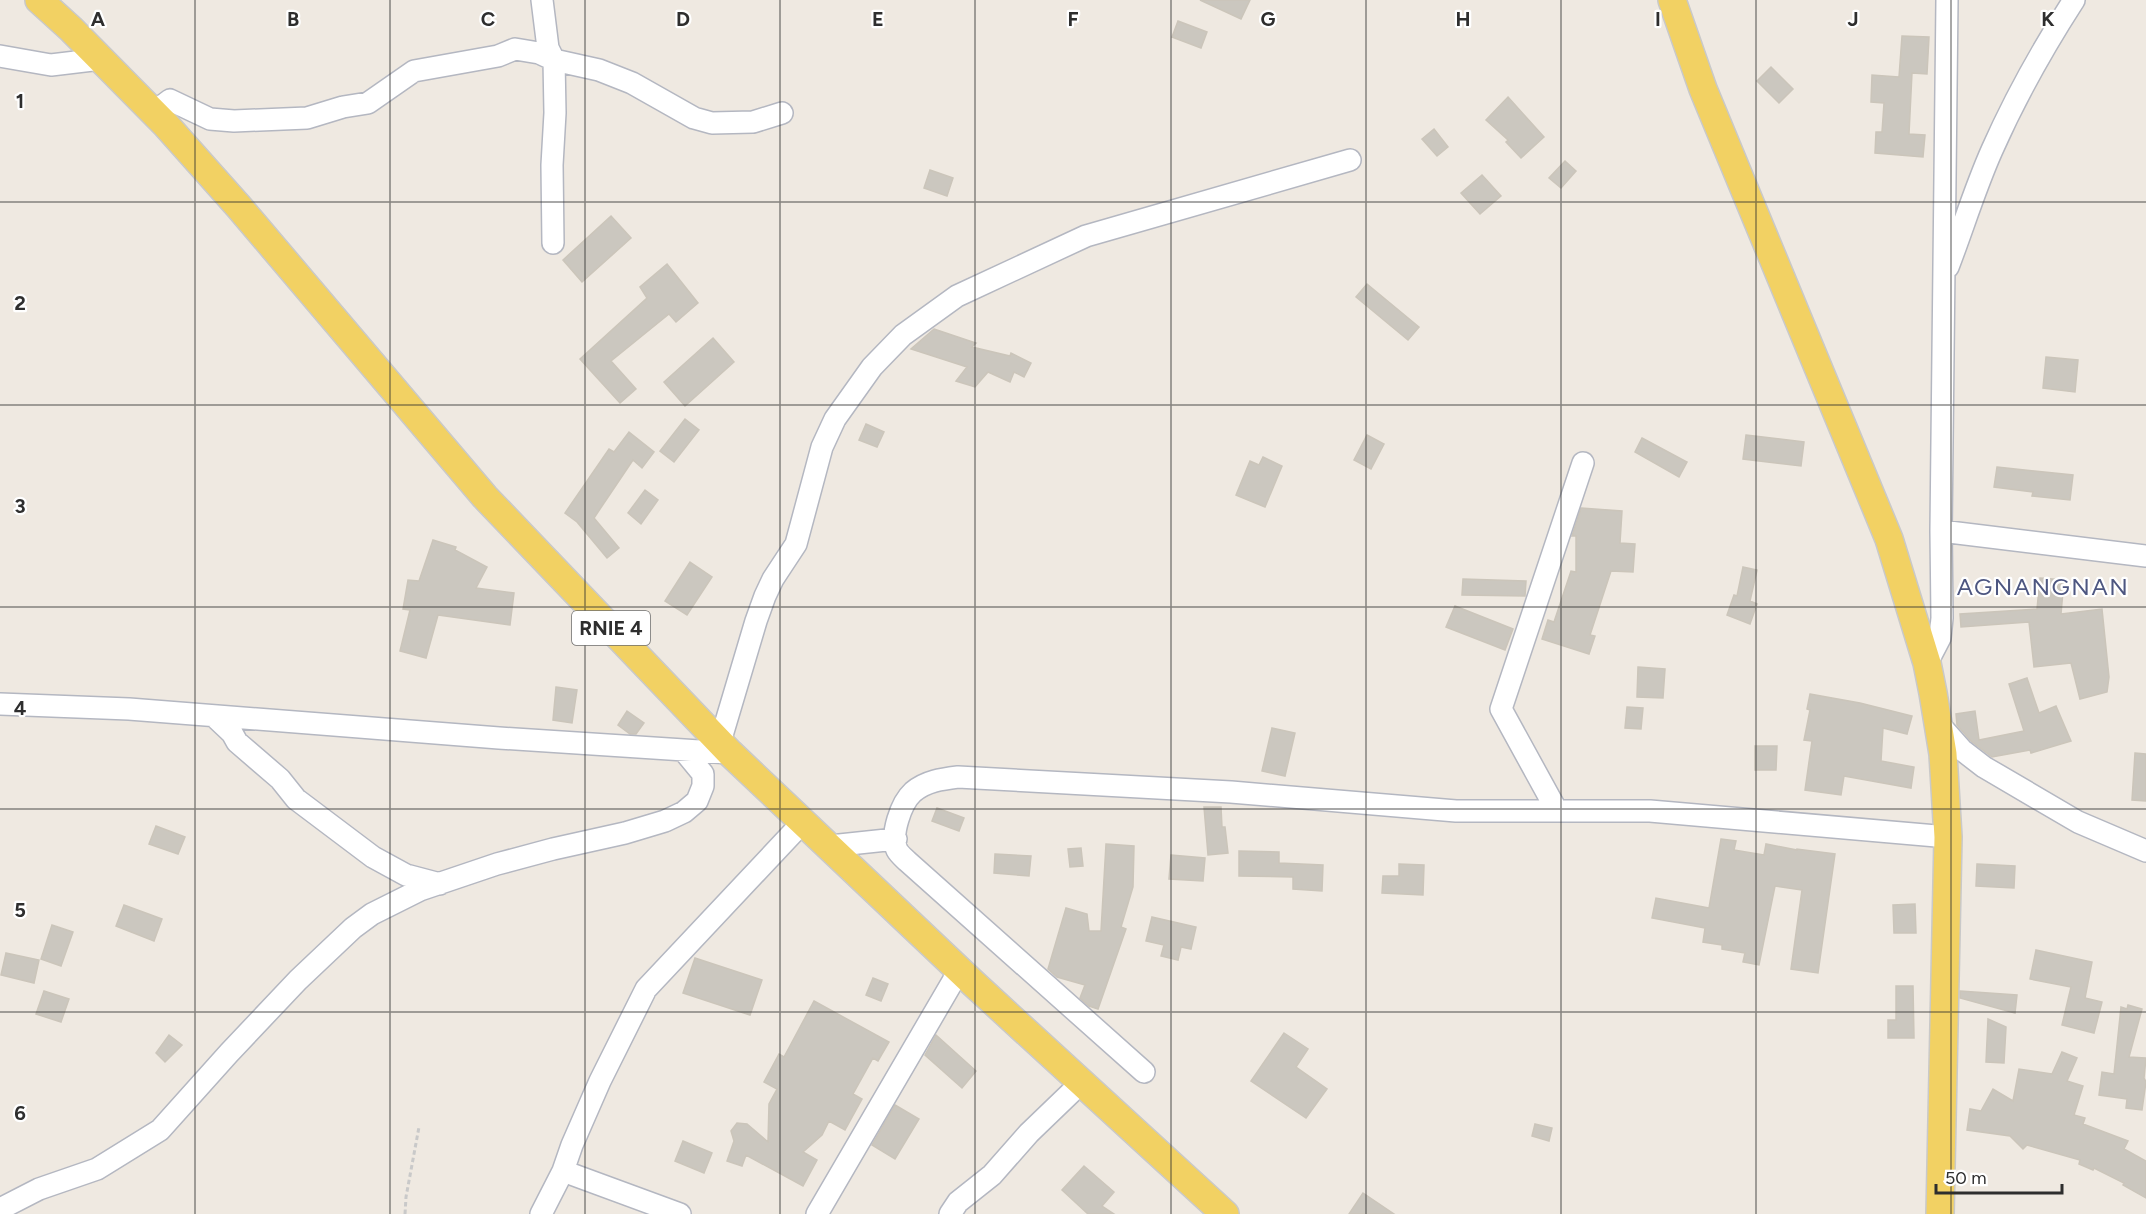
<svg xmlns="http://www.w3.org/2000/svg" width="2146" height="1214" font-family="Figtree,sans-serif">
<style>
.building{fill:#cbc7bf;stroke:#cbc5ba;stroke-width:1.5}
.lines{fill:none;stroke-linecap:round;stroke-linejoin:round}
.minor-casing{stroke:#b4b7c1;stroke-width:24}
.major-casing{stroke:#c9c9c9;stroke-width:30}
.path{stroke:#c9c9c9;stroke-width:3;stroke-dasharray:4.5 3;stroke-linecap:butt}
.minor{stroke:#fff;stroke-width:21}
.major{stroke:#f2d163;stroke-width:27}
.grid{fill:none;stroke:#2e2e2e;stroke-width:1.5;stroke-opacity:0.55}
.labels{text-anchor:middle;stroke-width:4.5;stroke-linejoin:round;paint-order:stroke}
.shield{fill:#fff;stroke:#6d6d6d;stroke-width:1.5}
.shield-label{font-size:20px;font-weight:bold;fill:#2e2e2e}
.quarter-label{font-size:24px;letter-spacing:1.5px;fill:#4d5680;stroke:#fff}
.grid-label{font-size:20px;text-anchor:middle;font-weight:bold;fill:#2e2e2e;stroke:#fff;stroke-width:4.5;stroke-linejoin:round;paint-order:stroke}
</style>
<rect width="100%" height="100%" fill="#efe9e1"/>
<!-- building -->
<path class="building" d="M1200 0H1250L1241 19Z
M1178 21 1207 32 1201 48 1172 37Z
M1902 36 1929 37 1927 74 1912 73 1909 134 1925 135 1923 157 1875 153 1876 132H1882L1884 103 1871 102 1872 75 1899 77Z
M1771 67 1793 89 1779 103 1757 81Z
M1508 97 1544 137 1521 158 1506 142 1508 140 1486 120Z
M1434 129 1448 147 1437 156 1422 139Z
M1565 161 1576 171 1561 188 1549 178Z
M930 170 953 178 947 196 924 188Z
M1482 175 1501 196 1480 214 1461 193Z
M611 216 631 238 582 282 563 260Z
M667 264 698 303 676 322 669 314 611 361 636 389 620 403 580 359 647 298 640 287Z
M1367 284 1419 327 1408 340 1356 297Z
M934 329 976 343 972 347 1010 356 1011 353 1031 363 1024 377 1014 372 1010 382 988 372 975 387 956 381 967 367 911 349Z
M713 338 734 362 685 406 664 382Z
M2046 357 2078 360 2075 392 2043 388Z
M685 419 699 430 674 462 660 451Z
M866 424 884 432 877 447 859 440Z
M629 432 654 452 642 468 633 460 594 518 619 548 607 558 577 522 565 513 609 449 614 452Z
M1367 435 1384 444 1371 469 1354 460Z
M1746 435 1804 442 1801 466 1743 459Z
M1642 438 1687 462 1679 477 1635 452Z
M1263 457 1282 466 1265 507 1236 495 1250 461 1259 465Z
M1997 467 2073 475 2070 500 2032 496 2033 492 1994 487Z
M645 490 658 500 641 524 628 513Z
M1581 508 1622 511 1620 543 1635 544 1633 572 1611 571 1590 635 1595 636 1589 654 1542 639 1548 620 1554 622 1571 571 1576 572V536H1572Z
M433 540 456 547 455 550 487 567 476 588 514 593 510 625 438 615 426 658 400 651 410 610 403 609 408 580 419 581Z
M690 562 712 577 687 615 665 601Z
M1743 567 1757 570 1750 601 1757 604 1750 624 1727 615 1734 595 1737 596Z
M2040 578 2064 580 2061 614 2102 609 2109 677 2107 692 2080 699 2071 663 2034 667 2029 622 1961 627 1960 614 2037 609Z
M1463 579 1526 581 1525 596 1462 595Z
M1455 606 1513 629 1505 650 1446 627Z
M1638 667 1665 669 1663 698 1637 697Z
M2027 678 2039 713 2056 706 2071 741 2031 753 2030 750 1992 757 1971 741 1957 725 1956 714 1975 711 1979 740 2024 731 2009 684Z
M556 687 577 690 572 723 553 720Z
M1810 694 1860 703 1912 716 1907 734 1883 728 1881 761 1914 767 1911 788 1844 776 1841 795 1805 790 1812 741 1804 740 1810 710 1807 709Z
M1627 707 1643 708 1641 729 1625 728Z
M627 711 644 723 636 734H630L618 725Z
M1272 728 1295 733 1285 776 1262 771Z
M1755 746H1777L1776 770H1755Z
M2135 753 2146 754V801L2132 800Z
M1204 807H1221L1222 827H1225L1228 853 1208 855Z
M937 808 964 818 959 831 932 821Z
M156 826 185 837 178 854 149 844Z
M1721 839 1736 841 1734 850 1764 855 1766 844 1797 850V849L1835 854 1818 973 1791 969 1802 890 1775 886 1759 965 1743 962 1745 953 1722 949V945L1703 942 1705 928 1652 918 1656 898 1709 908Z
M1106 844 1134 846 1133 887 1121 927 1126 929 1098 1009 1089 1006 1080 998 1085 985 1057 977 1048 969 1066 908 1087 914 1089 931H1101Z
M1081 848 1083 866 1070 867 1068 849Z
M1239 851 1279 852V863L1323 865 1322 891 1293 889V877L1239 876Z
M995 854 1031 856 1029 876 994 873Z
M1171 855 1205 858 1203 881 1169 879Z
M1399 864 1424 865 1423 895 1382 893 1383 876H1399Z
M1977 864 2015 866 2014 888 1976 886Z
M1915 904 1916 933H1894L1893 905Z
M124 905 162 919 154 941 116 926Z
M1152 917 1196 927 1191 949 1181 947 1178 960 1161 956 1164 945 1146 941Z
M52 925 73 932 61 966 41 959Z
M2036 950 2092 962 2085 998 2102 1002 2094 1033 2062 1025 2071 987 2030 979Z
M6 953 39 960 34 983 1 975Z
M695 958 762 980 750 1015 683 993Z
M873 978 888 984 881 1001 866 995Z
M1896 986H1913L1914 1038H1888V1020H1896Z
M44 991 69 999 61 1022 36 1014Z
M1960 991 2017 995 2015 1013 1960 998Z
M814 1001 889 1042 878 1061 873 1058 853 1094 862 1099 845 1130 829 1121 822 1135 803 1152 817 1160 803 1186 746 1155 742 1166 727 1161 734 1141 731 1131 737 1123 747 1124 768 1142 769 1104 777 1089 764 1082 779 1054 784 1057Z
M2128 1005 2142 1009 2129 1057 2146 1058 2144 1078 2146 1082 2142 1110 2126 1108 2127 1099 2099 1095 2102 1072 2114 1074 2121 1007 2127 1009Z
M1988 1019 2006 1027 2004 1063 1986 1062Z
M1284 1033 1308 1049 1296 1067 1327 1089 1306 1118 1251 1081Z
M169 1035 182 1045 165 1062 156 1053Z
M936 1035 976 1071 962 1088 925 1055Z
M2062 1052 2077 1058 2067 1081 2083 1086 2074 1115 2085 1118 2083 1124 2128 1141 2124 1149 2146 1161V1198L2123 1185 2124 1183 2094 1168 2093 1170 2079 1164 2080 1160 2027 1145 2023 1149 2010 1136 1967 1130 1970 1109 1981 1111 1993 1089 2013 1101 2019 1069 2052 1074Z
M895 1105 919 1119 895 1159 872 1145Z
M1535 1124 1552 1128 1549 1141 1532 1136Z
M683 1141 712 1153 704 1173 675 1161Z
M1084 1166 1114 1192 1102 1206 1114 1214H1088L1062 1190Z
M1363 1193 1394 1214H1349Z"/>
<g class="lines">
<defs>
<path id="minor" d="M542 0 548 48 554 60 555 113 552 165 553 243
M0 56 51 65 101 59
M154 112 170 100 210 119 234 121 307 118 343 107 368 103 414 71 498 56 515 49 539 53 554 60 599 70 632 83 694 118 712 123 753 122 782 113
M1948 267C1963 228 1975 188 1992 150 2015 98 2043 48 2074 0
M1941 531 2146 556
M1927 663 1940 638 1942 618 1941 531 1947 0
M0 704 129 709 499 738 730 753
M214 716 232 733 237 742 280 779 296 799 373 857 406 875 440 884
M1938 723 1962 750 1984 767 2078 822 2146 851
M720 742 756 621 765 596 773 579 796 544 822 447 835 419 872 367 903 335 957 296 1086 236 1350 160
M1557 811 1501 709 1583 463
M830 846 896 839
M1144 1072 907 861C904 858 899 854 897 850 890 835 901 803 913 792 926 781 942 779 958 777L1231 792 1456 811H1650L1948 837
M563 1171 680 1214
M0 1209 39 1189 97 1169 160 1130 229 1053 298 980 353 928 372 914 420 890 497 864 553 849 625 833 665 821 684 812 697 801 703 786V774L684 751
M541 1214 563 1171 572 1145 600 1081 646 989 803 822
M817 1214 960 969
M950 1214 958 1202 992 1175 1029 1133 1082 1082"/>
<path id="major" d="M39 0 71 29 166 125 239 207 485 497 730 753 974 984 1225 1214
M1672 0 1703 89 1889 539 1927 663 1933 693 1943 754 1948 837 1940 1214"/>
</defs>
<!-- minor casing -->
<use href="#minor" class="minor-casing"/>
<!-- major casing -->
<use href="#major" class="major-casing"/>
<!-- path -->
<path class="path" d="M405 1214 406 1197 419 1127"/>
<!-- minor -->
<use href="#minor" class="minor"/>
<!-- major -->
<use href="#major" class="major"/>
</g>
<!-- grid -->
<path class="grid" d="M195 0V1214M390 0V1214M585 0V1214M780 0V1214M975 0V1214M1171 0V1214M1366 0V1214M1561 0V1214M1756 0V1214M1951 0V1214M0 202H2146M0 405H2146M0 607H2146M0 809H2146M0 1012H2146"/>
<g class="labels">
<!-- shield labels -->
<rect class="shield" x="572" y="611" width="78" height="34" rx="4.5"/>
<g class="shield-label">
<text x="611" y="635">RNIE 4</text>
</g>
<!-- quarter labels -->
<g class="quarter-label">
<text x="2043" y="595">AGNANGNAN</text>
</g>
</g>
<g class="grid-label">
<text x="98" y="26">A</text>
<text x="293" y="26">B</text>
<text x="488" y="26">C</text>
<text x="683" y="26">D</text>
<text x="878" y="26">E</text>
<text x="1073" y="26">F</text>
<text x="1268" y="26">G</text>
<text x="1463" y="26">H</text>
<text x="1658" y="26">I</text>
<text x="1853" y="26">J</text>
<text x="2048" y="26">K</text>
<text x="20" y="108">1</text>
<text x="20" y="310">2</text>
<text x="20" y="513">3</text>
<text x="20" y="715">4</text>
<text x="20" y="917">5</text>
<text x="20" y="1120">6</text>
</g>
<!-- scale -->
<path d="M1936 1184v9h126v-9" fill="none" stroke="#2e2e2e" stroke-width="3"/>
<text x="1945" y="1184" font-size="18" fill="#2e2e2e" stroke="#ffffff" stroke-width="4.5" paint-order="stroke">50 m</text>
</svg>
